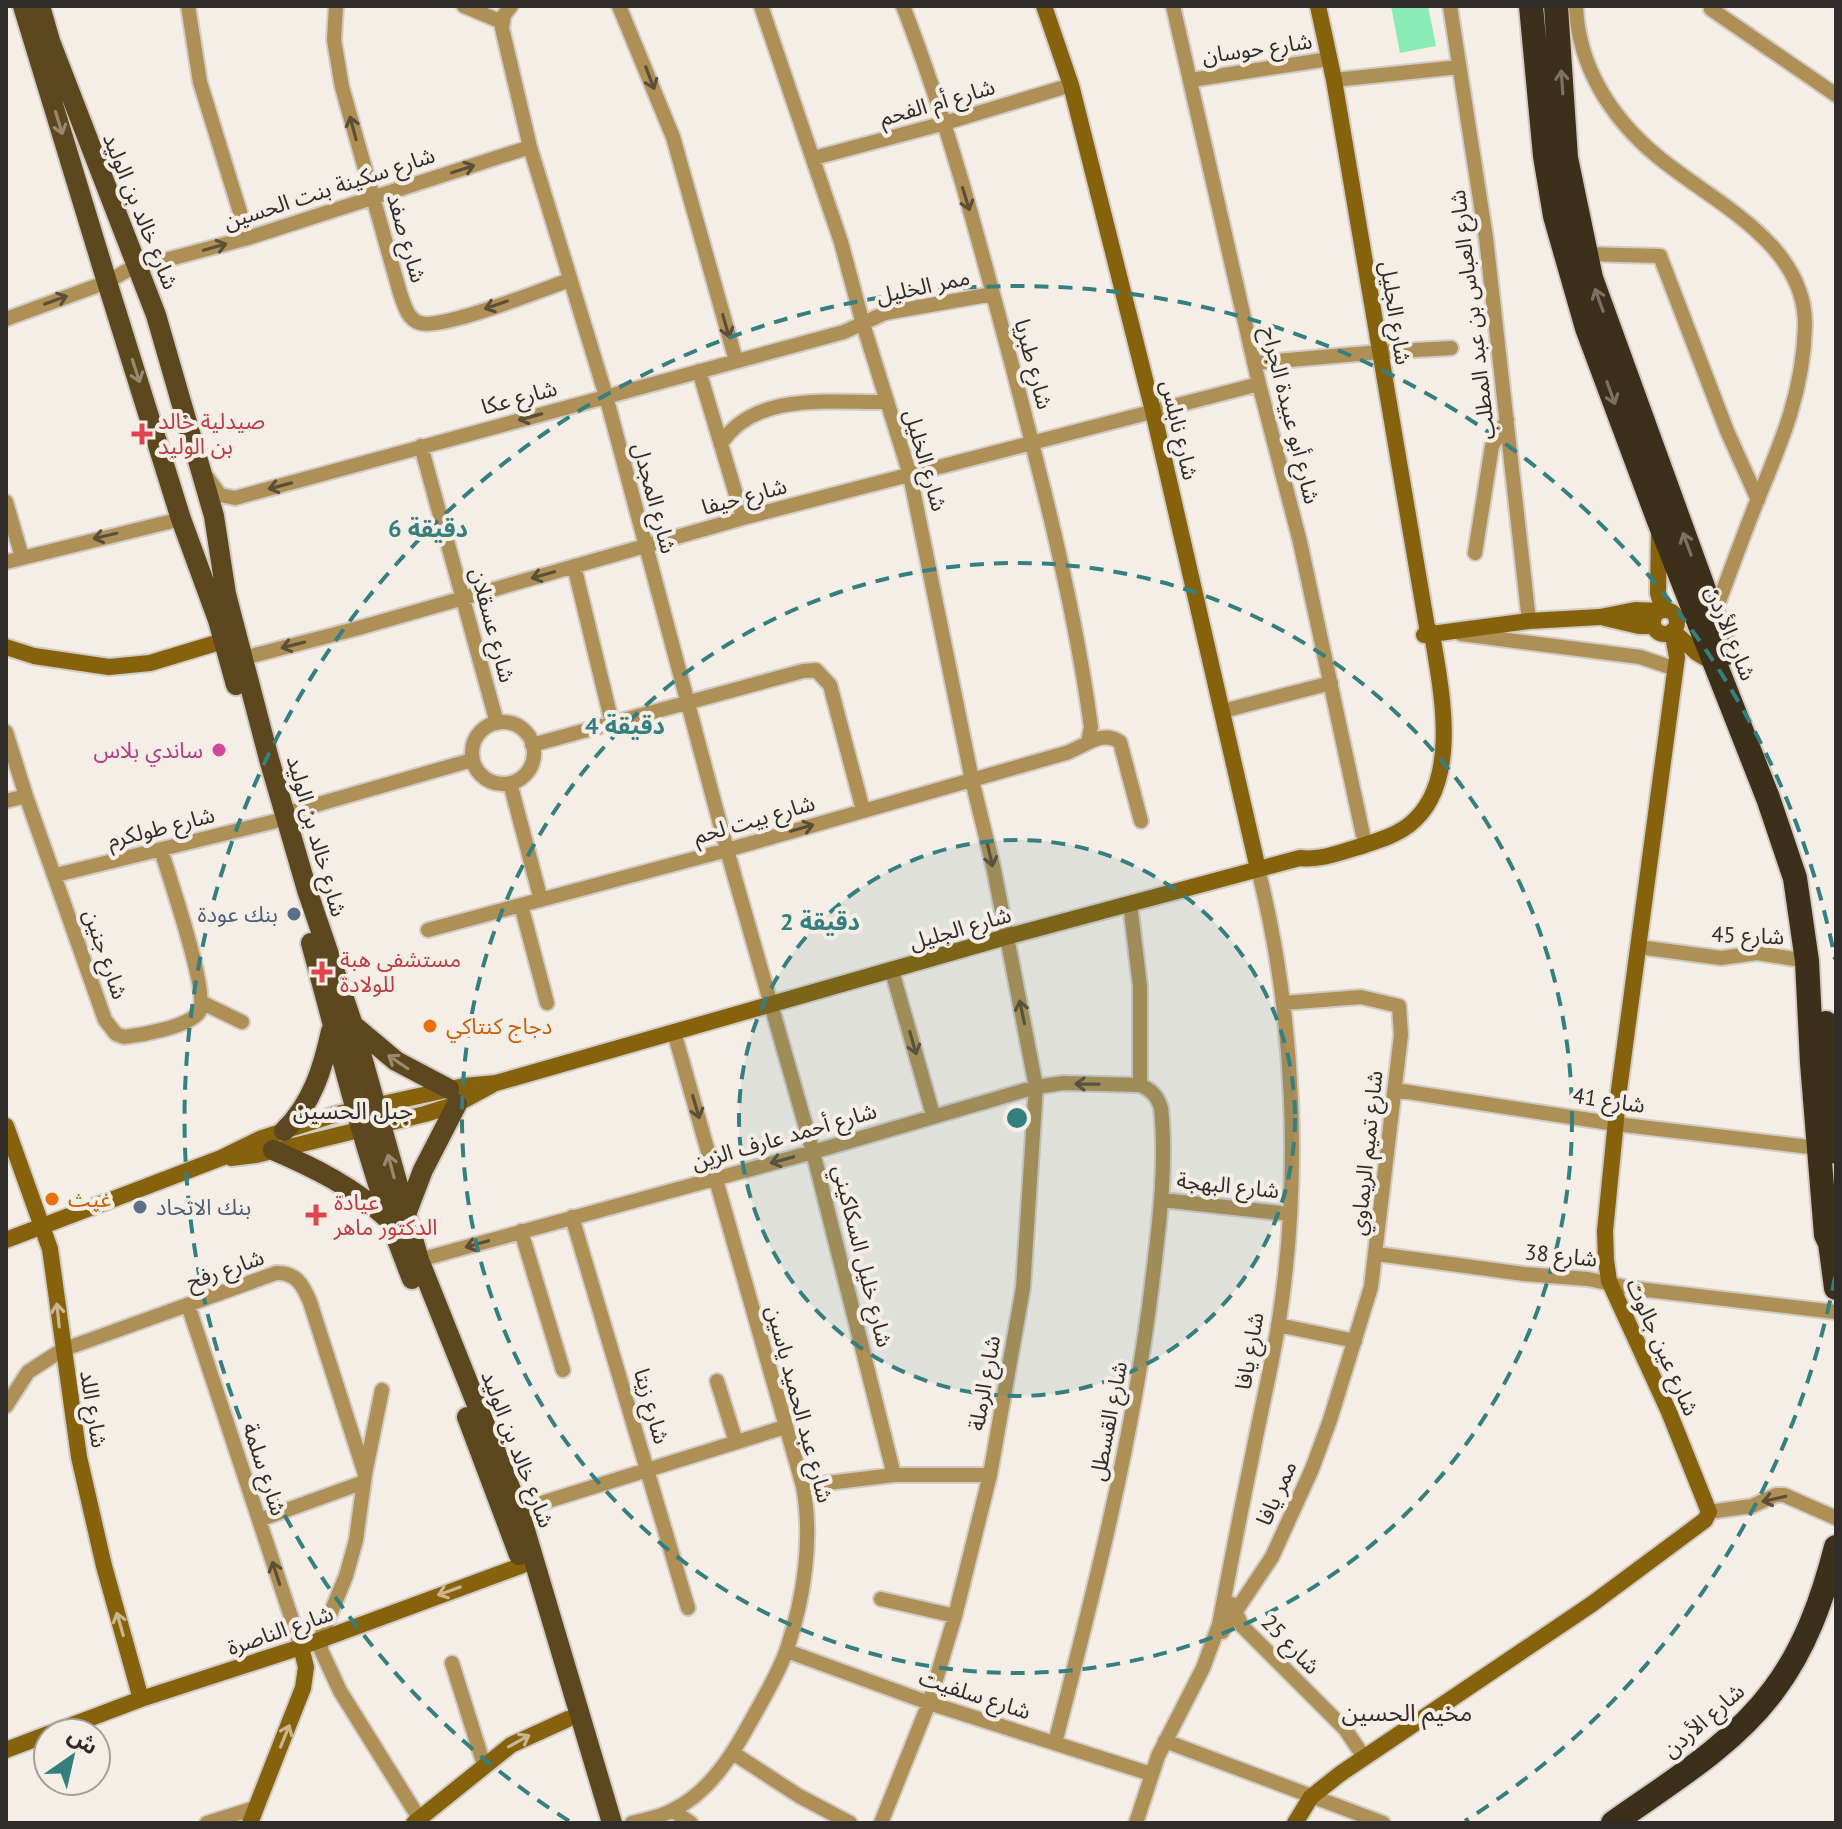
<svg xmlns="http://www.w3.org/2000/svg" width="1842" height="1829" font-family="'PT Sans','Noto Sans Arabic',sans-serif">
<style>
.green{fill:#89ebb6}
.lines{fill:none;stroke-linecap:round;stroke-linejoin:round}
.street-casing{stroke:#d1cbc4;stroke-width:18}
.secondary-casing{stroke:#d1cbc4;stroke-width:20}
.primary-casing{stroke:#d1cbc4;stroke-width:24}
.highway-casing{stroke:#d1cbc4;stroke-width:28}
.street{stroke:#ae8f55;stroke-width:14}
.secondary{stroke:#86620c;stroke-width:16}
.primary{stroke:#5c471e;stroke-width:20}
.highway{stroke:#3c301b;stroke-width:24}
.oneway{stroke:#5b4f38}
.oneway2{stroke:#7d7262}
.oneway3{stroke:#998a6e}
.oneway4{stroke:#c9b68f}
.ring{fill:none;stroke:#367f7f;stroke-width:4;stroke-dasharray:14 10}
.health-dot{fill:#e0444e;stroke:#f5eee6;stroke-width:3}
.hotel-dot{fill:#d1479c;stroke:#f5eee6;stroke-width:3}
.service-dot{fill:#5c6f8a;stroke:#f5eee6;stroke-width:3}
.food-dot{fill:#e8710a;stroke:#f5eee6;stroke-width:3}
.labels{text-anchor:middle;stroke-width:8;stroke-linejoin:round;paint-order:stroke}
.street-label{font-size:22px;fill:#2f2c29;stroke:#f5eee6}
.health-label{font-size:22px;fill:#be3a42;stroke:#f5eee6;text-anchor:start}
.hotel-label{font-size:22px;fill:#b23c85;stroke:#f5eee6;text-anchor:end}
.service-label{font-size:22px;fill:#4e5e75;stroke:#f5eee6;text-anchor:end}
.food-label{font-size:22px;fill:#c56008;stroke:#f5eee6;text-anchor:start}
.neighbourhood-label{font-size:24px;fill:#2f2c29;stroke:#f5eee6}
.centre{fill:#367f7f;stroke:#f5eee6;stroke-width:4}
.ring-label{font-size:24px;text-anchor:middle;font-weight:bold;fill:#367f7f;stroke:#f5eee6;stroke-width:8;stroke-linejoin:round;paint-order:stroke}
</style>
<rect width="100%" height="100%" fill="#f5eee6"/>
<!-- green -->
<path class="green" d="M1391 6H1428L1436 46 1400 53Z"/>
<g class="lines">
<defs>
<path id="street" d="M188 6 200 82 248 238
M336 6 334 40 342 87 400 293C404 304 407 319 420 323 443 330 543 289 570 280
M464 6 502 22
M511 6 504 15 502 28 530 147 606 396 727 850 813 1152 894 1475
M619 6 673 137 736 361
M761 6 841 242 863 324 910 475 972 780 994 870 1036 1087 1023 1288 990 1475 955 1616 929 1703 881 1823
M903 6C947 119 978 237 1009 354 1041 477 1074 601 1091 727L1088 742
M1173 6 1259 384 1300 542 1363 835
M1450 6 1486 238 1529 621
M1576 6C1578 66 1611 118 1657 156 1712 202 1807 243 1805 327 1803 393 1781 443 1757 501 1742 539 1728 577 1714 615
M1712 6 1711 9 1836 95
M1191 80 1329 59
M1334 80 1459 67
M814 158 945 123 1071 85
M1585 254 1660 256 1727 431 1758 500
M6 319 107 282 128 270 248 238 530 147
M1254 363 1380 352 1451 348
M699 371 743 518
M722 442C757 391 832 403 887 402
M421 446 497 723
M207 477 220 495 235 498 844 332 885 313 993 294
M6 502 22 557
M1475 553 1492 446 1507 420
M6 562 181 519
M574 566 612 723
M1461 634 1640 657 1676 669
M243 658 355 629 743 518 1259 384
M1223 711 1331 683
M472 753a31 31 0 1 1 62 0a31 31 0 1 1-62 0Z
M6 732 26 796 105 1020 116 1034 124 1037C141 1035 189 1027 199 1012 210 996 169 876 161 850
M532 745 803 671 816 670 830 685 863 810
M510 783 541 900
M6 801 26 796
M284 814 472 760
M56 875 276 821
M1130 904 1140 986V1085
M521 905 547 1003
M428 930 727 850 1066 753C1084 747 1102 729 1120 742L1141 821
M1639 947 1721 958 1757 953 1807 961
M892 971 933 1115
M203 1003 242 1022
M1395 1090 1616 1124 1818 1148
M1162 1200 1289 1214
M572 1217 688 1608
M521 1231 563 1370
M1377 1254 1524 1274 1588 1279 1630 1288 1836 1312
M419 1260 813 1152 1036 1087 1063 1083 1140 1085C1151 1090 1157 1095 1161 1108 1167 1167 1159 1226 1152 1284 1133 1440 1094 1591 1055 1743
M188 1305 301 1647
M1278 1325 1355 1341
M717 1381 736 1442
M382 1390 365 1474 356 1540 346 1576 322 1634 321 1650 340 1691 419 1818
M6 1406 28 1372 62 1350 276 1273C296 1272 303 1285 310 1302L365 1474
M803 1486 894 1475H990
M519 1510 785 1427
M1709 1512 1752 1506 1776 1495H1784L1836 1518
M259 1520 364 1482
M881 1599 955 1616
M1232 1604 1242 1626 1345 1729 1364 1757
M1222 1632 1272 1557 1312 1469 1330 1420 1371 1287 1401 1035 1399 1006 1361 997 1284 1003
M787 1651 929 1703 1151 1774
M452 1663 484 1765
M1165 1741 1383 1823
M733 1753 799 1796 850 1823
M673 1811 691 1823
M207 1823 255 1808
M632 1823C646 1819 661 1817 673 1810 710 1792 733 1754 752 1719 764 1697 779 1673 787 1649 804 1598 813 1539 803 1486L674 1032
M1136 1823 1158 1756 1203 1668 1219 1625C1230 1567 1241 1509 1253 1452 1261 1410 1271 1369 1278 1327 1302 1178 1295 1015 1258 869"/>
<path id="secondary" d="M1044 6 1071 85 1153 411 1258 869
M1659 531 1658 593 1663 610
M1653 622a12 12 0 1 1 24 0a12 12 0 1 1-24 0Z
M1605 618 1639 626H1653
M1674 632 1697 653 1715 664
M1424 635 1529 621 1600 617 1635 610 1659 611
M6 647 34 656 109 667 150 663 223 641
M6 1126 50 1249 79 1457 104 1566 141 1699
M231 1158 256 1155 425 1114 457 1104 492 1085
M6 1240 221 1158 262 1138 337 1114 464 1086 496 1083 1006 937 1300 858C1321 861 1344 851 1365 845 1380 840 1396 835 1409 825 1462 784 1441 689 1432 634L1427 627 1334 80 1318 6
M51 1733 141 1699 301 1647 523 1565
M6 1750 48 1734
M250 1823 303 1688 306 1667 301 1647
M414 1823 511 1745 568 1719
M1295 1823 1311 1797 1340 1774 1592 1604 1705 1520 1709 1512 1669 1412 1609 1281 1606 1260 1605 1231 1619 1090 1677 657 1672 631"/>
<path id="primary" d="M23 6 107 282 181 519 218 620 236 685
M40 6 50 41 156 315 214 516 226 594 269 759 307 890 353 1025 419 1260 519 1510 612 1823
M311 943C342 1056 368 1170 412 1279
M353 1025 396 1061 449 1089
M284 1131C312 1104 323 1068 331 1031
M273 1150C315 1168 353 1187 387 1218
M405 1217 423 1170 457 1104
M467 1417 519 1555"/>
<path id="highway" d="M1531 6 1545 156 1555 216 1587 328 1659 521 1768 798 1795 878 1807 961 1812 1063 1826 1235 1830 1243 1836 1288
M1556 6 1566 158 1591 278 1727 653
M1826 1023 1836 1152
M1613 1823C1668 1784 1732 1746 1773 1691 1805 1649 1823 1598 1836 1547"/>
</defs>
<!-- street casing -->
<use href="#street" class="street-casing"/>
<!-- secondary casing -->
<use href="#secondary" class="secondary-casing"/>
<!-- primary casing -->
<use href="#primary" class="primary-casing"/>
<!-- highway casing -->
<use href="#highway" class="highway-casing"/>
<!-- street -->
<use href="#street" class="street"/>
<!-- secondary -->
<use href="#secondary" class="secondary"/>
<!-- primary -->
<use href="#primary" class="primary"/>
<!-- highway -->
<use href="#highway" class="highway"/>
</g>
<!-- one-way arrows -->
<defs><path id="oneway-shaft" d="M-6 0H5M1.5-3L5.5 0L1.5 3" fill="none" stroke-width="1.6" stroke-linecap="round" stroke-linejoin="round" transform="scale(2)"/></defs>
<g class="oneway">
<use href="#oneway-shaft" transform="translate(650 78) rotate(69)"/>
<use href="#oneway-shaft" transform="translate(353 128) rotate(-105)"/>
<use href="#oneway-shaft" transform="translate(463 169) rotate(-18)"/>
<use href="#oneway-shaft" transform="translate(966 199) rotate(73)"/>
<use href="#oneway-shaft" transform="translate(215 247) rotate(-16)"/>
<use href="#oneway-shaft" transform="translate(56 300) rotate(-20)"/>
<use href="#oneway-shaft" transform="translate(496 305) rotate(161)"/>
<use href="#oneway-shaft" transform="translate(726 326) rotate(74)"/>
<use href="#oneway-shaft" transform="translate(530 417) rotate(165)"/>
<use href="#oneway-shaft" transform="translate(280 486) rotate(165)"/>
<use href="#oneway-shaft" transform="translate(105 536) rotate(167)"/>
<use href="#oneway-shaft" transform="translate(543 575) rotate(164)"/>
<use href="#oneway-shaft" transform="translate(293 645) rotate(166)"/>
<use href="#oneway-shaft" transform="translate(802 828) rotate(-16)"/>
<use href="#oneway-shaft" transform="translate(990 855) rotate(77)"/>
<use href="#oneway-shaft" transform="translate(1022 1012) rotate(-102)"/>
<use href="#oneway-shaft" transform="translate(913 1043) rotate(74)"/>
<use href="#oneway-shaft" transform="translate(1087 1084) rotate(-179)"/>
<use href="#oneway-shaft" transform="translate(696 1107) rotate(74)"/>
<use href="#oneway-shaft" transform="translate(782 1160) rotate(165)"/>
<use href="#oneway-shaft" transform="translate(477 1244) rotate(164)"/>
<use href="#oneway-shaft" transform="translate(1774 1499) rotate(167)"/>
<use href="#oneway-shaft" transform="translate(276 1573) rotate(-108)"/>
</g>
<g class="oneway2">
<use href="#oneway-shaft" transform="translate(1562 82) rotate(-94)"/>
<use href="#oneway-shaft" transform="translate(1599 300) rotate(-110)"/>
<use href="#oneway-shaft" transform="translate(1611 393) rotate(70)"/>
<use href="#oneway-shaft" transform="translate(1687 544) rotate(-110)"/>
</g>
<g class="oneway3">
<use href="#oneway-shaft" transform="translate(59 123) rotate(73)"/>
<use href="#oneway-shaft" transform="translate(136 371) rotate(72)"/>
<use href="#oneway-shaft" transform="translate(398 1062) rotate(-146)"/>
<use href="#oneway-shaft" transform="translate(391 1166) rotate(-105)"/>
</g>
<g class="oneway4">
<use href="#oneway-shaft" transform="translate(58 1315) rotate(-96)"/>
<use href="#oneway-shaft" transform="translate(449 1591) rotate(160)"/>
<use href="#oneway-shaft" transform="translate(120 1624) rotate(-106)"/>
<use href="#oneway-shaft" transform="translate(285 1736) rotate(-68)"/>
<use href="#oneway-shaft" transform="translate(519 1741) rotate(-29)"/>
</g>
<!-- distance rings -->
<circle cx="1017" cy="1118" r="278" fill="#367f7f" fill-opacity=".12"/>
<g class="ring">
<circle cx="1017" cy="1118" r="278"/>
<circle cx="1017" cy="1118" r="555"/>
<path d="M1835 1277A833 833 0 0 1 1465 1821M569 1821A833 833 0 1 1 1835 959"/>
</g>
<!-- markers -->
<g class="health-dot">
<path d="M138 422h8v8h8v8h-8v8h-8v-8h-8v-8h8z"/>
<path d="M318 960h8v8h8v8h-8v8h-8v-8h-8v-8h8z"/>
<path d="M312 1203h8v8h8v8h-8v8h-8v-8h-8v-8h8z"/>
</g>
<circle class="hotel-dot" cx="219" cy="750" r="8"/>
<g class="service-dot">
<circle cx="294" cy="914" r="8"/>
<circle cx="140" cy="1207" r="8"/>
</g>
<g class="food-dot">
<circle cx="430" cy="1026" r="8"/>
<circle cx="52" cy="1199" r="8"/>
</g>
<g class="labels">
<!-- street labels -->
<g class="street-label">
<text transform="translate(1257 48) rotate(-8)" y="8">شارع حوسان</text>
<text transform="translate(937 102) rotate(-16)" y="8">شارع أم الفحم</text>
<text transform="translate(329 188) rotate(-18)" y="8">شارع سكينة بنت الحسين</text>
<text transform="translate(141 211) rotate(68)" y="8">شارع خالد بن الوليد</text>
<text transform="translate(407 238) rotate(74)" y="8">شارع صفد</text>
<text transform="translate(923 286) rotate(-12)" y="8">ممر الخليل</text>
<text transform="translate(1396 313) rotate(81)" y="8">شارع الجليل</text>
<text transform="translate(1472 315) rotate(-97)" y="8">شارع العباس بن عبد المطلب</text>
<text transform="translate(1034 364) rotate(75)" y="8">شارع طبريا</text>
<text transform="translate(519 397) rotate(-15)" y="8">شارع عكا</text>
<text transform="translate(1291 415) rotate(76)" y="8">شارع أبو عبيدة الجراح</text>
<text transform="translate(1180 430) rotate(77)" y="8">شارع نابلس</text>
<text transform="translate(926 460) rotate(74)" y="8">شارع الخليل</text>
<text transform="translate(744 496) rotate(-15)" y="8">شارع حيفا</text>
<text transform="translate(655 498) rotate(75)" y="8">شارع المجدل</text>
<text transform="translate(493 625) rotate(75)" y="8">شارع عسقلان</text>
<text transform="translate(1731 633) rotate(68)" y="8">شارع الأردن</text>
<text transform="translate(754 819) rotate(-16)" y="8">شارع بيت لحم</text>
<text transform="translate(161 827) rotate(-14)" y="8">شارع طولكرم</text>
<text transform="translate(317 836) rotate(74)" y="8">شارع خالد بن الوليد</text>
<text transform="translate(960 928) rotate(-16)" y="8">شارع الجليل</text>
<text transform="translate(1748 935) rotate(2)" y="8">شارع 45</text>
<text transform="translate(106 954) rotate(71)" y="8">شارع جنين</text>
<text transform="translate(1609 1100) rotate(8)" y="8">شارع 41</text>
<text transform="translate(784 1136) rotate(-16)" y="8">شارع أحمد عارف الزين</text>
<text transform="translate(1366 1153) rotate(-84)" y="8">شارع تميم الريماوي</text>
<text transform="translate(1228 1185) rotate(6)" y="8">شارع البهجة</text>
<text transform="translate(1561 1255) rotate(6)" y="8">شارع 38</text>
<text transform="translate(863 1256) rotate(76)" y="8">شارع خليل السكاكيني</text>
<text transform="translate(225 1269) rotate(-19)" y="8">شارع رفح</text>
<text transform="translate(1663 1347) rotate(66)" y="8">شارع عين جالوت</text>
<text transform="translate(1249 1351) rotate(-80)" y="8">شارع يافا</text>
<text transform="translate(984 1383) rotate(-80)" y="8">شارع الرملة</text>
<text transform="translate(800 1404) rotate(75)" y="8">شارع عبد الحميد ياسين</text>
<text transform="translate(652 1406) rotate(74)" y="8">شارع زيتا</text>
<text transform="translate(94 1409) rotate(81)" y="8">شارع اللد</text>
<text transform="translate(1108 1421) rotate(-79)" y="8">شارع القسطل</text>
<text transform="translate(518 1449) rotate(69)" y="8">شارع خالد بن الوليد</text>
<text transform="translate(265 1469) rotate(72)" y="8">شارع سلمة</text>
<text transform="translate(1276 1493) rotate(-66)" y="8">ممر يافا</text>
<text transform="translate(280 1630) rotate(-19)" y="8">شارع الناصرة</text>
<text transform="translate(1291 1644) rotate(46)" y="8">شارع 25</text>
<text transform="translate(975 1694) rotate(18)" y="8">شارع سلفيت</text>
<text transform="translate(1703 1720) rotate(-41)" y="8">شارع الأردن</text>
</g>
<!-- health labels -->
<g class="health-label">
<text x="158" y="429">صيدلية خالد<tspan x="158" dy="25">بن الوليد</tspan></text>
<text x="340" y="967">مستشفى هبة<tspan x="340" dy="25">للولادة</tspan></text>
<text x="334" y="1210">عيادة<tspan x="334" dy="25">الدكتور ماهر</tspan></text>
</g>
<!-- hotel labels -->
<g class="hotel-label">
<text x="203" y="758">ساندي بلاس</text>
</g>
<!-- service labels -->
<g class="service-label">
<text x="278" y="922">بنك عودة</text>
<text x="156" y="1215" text-anchor="start">بنك الاتحاد</text>
</g>
<!-- food labels -->
<g class="food-label">
<text x="446" y="1034">دجاج كنتاكي</text>
<text x="68" y="1207">غيث</text>
</g>
<!-- neighbourhood labels -->
<g class="neighbourhood-label">
<text x="353" y="1119">جبل الحسين</text>
<text x="1407" y="1721">مخيم الحسين</text>
</g>
</g>
<circle cx="1017" cy="1118" r="12" class="centre"/>
<g class="ring-label">
<text x="428" y="537">6 دقيقة</text>
<text x="625" y="734">4 دقيقة</text>
<text x="820" y="930">2 دقيقة</text>
</g>
<!-- border -->
<rect width="1842" height="1829" fill="none" stroke="#2f2c29" stroke-width="16"/>
<!-- north arrow -->
<g transform="translate(72 1757) rotate(34)"><circle r="38" fill="#f5eee6" stroke="#a6a09a" stroke-width="2"/>
<path d="M0-6L14 30L0 20L-14 30Z" fill="#367f7f"/>
<text y="-12" font-size="22" font-weight="bold" text-anchor="middle" fill="#2f2c29">ش</text>
</g>
</svg>
